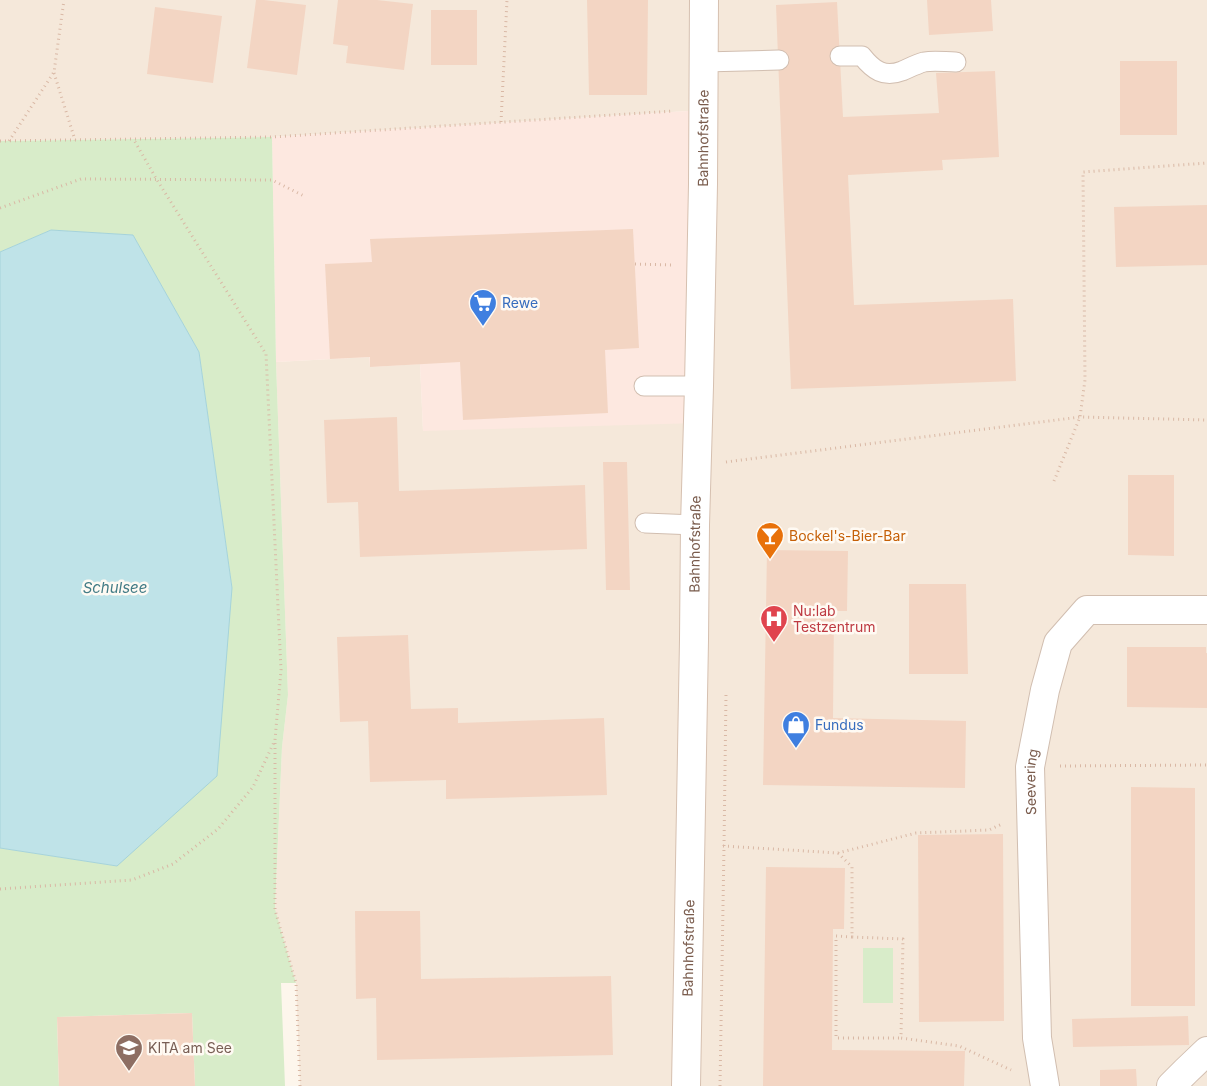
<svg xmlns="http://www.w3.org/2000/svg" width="1207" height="1086" font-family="Inter,sans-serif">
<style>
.residential{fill:#f5e8da}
.commercial{fill:#fde8e0}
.green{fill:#d8ecc9}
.water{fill:#bfe3e8;stroke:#a5d3da}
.building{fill:#f3d5c3}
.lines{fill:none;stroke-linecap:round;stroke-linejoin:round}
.lane-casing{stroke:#d1beb0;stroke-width:21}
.street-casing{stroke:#d1beb0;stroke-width:30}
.secondary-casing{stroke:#d6c0b0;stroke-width:30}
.path{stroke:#d9b8a5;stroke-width:3;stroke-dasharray:1 4;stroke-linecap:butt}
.lane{stroke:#fff;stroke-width:19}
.street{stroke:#fff;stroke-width:28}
.secondary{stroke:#fff;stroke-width:28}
.labels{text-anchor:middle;stroke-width:5;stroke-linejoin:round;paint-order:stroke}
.street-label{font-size:14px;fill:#7a5c4d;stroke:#fffaf3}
.shop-label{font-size:14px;fill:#366cbe;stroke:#fffaf3;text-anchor:start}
.food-label{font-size:14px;fill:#c56008;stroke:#fffaf3;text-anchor:start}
.health-label{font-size:14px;fill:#be3a42;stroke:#fffaf3;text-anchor:start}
.education-label{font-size:14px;fill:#785e54;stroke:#fffaf3;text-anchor:start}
.water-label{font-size:15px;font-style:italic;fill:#437c86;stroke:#fffaf3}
</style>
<rect width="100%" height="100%" fill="#fdf6ec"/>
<!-- residential -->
<path class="residential" d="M0 0H1207V1086H300L296 983 275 910 282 747 288 695 276 362 370 357 371 367 420 364 423 431 704 110 272 137 0 141Z"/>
<!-- commercial -->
<path class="commercial" d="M704 110 698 423 423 431 420 364 370 367 369 357 276 362 272 137Z"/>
<!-- green -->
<path class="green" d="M272 137 276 362 288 695 282 747 275 909 296 983H281L285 1086H195L192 1013 57 1017 59 1086H0V848L117 866 232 588 199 352 133 235 51 230 0 252V141Z
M863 948H893V1003H863Z"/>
<!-- water -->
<path class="water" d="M51 230 133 235 199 352 232 588 217 776 117 866 0 848V252Z"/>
<!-- building -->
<path class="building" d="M256 0H264L306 5 297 75 247 68Z
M338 0H377L413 4 404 70 346 63 348 46 333 44Z
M587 0H648L647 95H589Z
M927 0H991L993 31 929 35Z
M837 2 843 117 939 113 936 73 995 71 999 157 942 160 943 170 848 175 854 305 1013 299 1016 381 791 389 776 5Z
M155 7 222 16 213 83 147 74Z
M431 10H477V65H431Z
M1120 61H1177V135H1120Z
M1207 205V265L1116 267 1114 207Z
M633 229 639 348 605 350 608 413 463 420 460 362 370 367V357L330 359 325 264 372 262 370 239Z
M397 417 399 491 585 485 587 549 360 557 358 502 327 503 324 420Z
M603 462H627L630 590H606Z
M1128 475H1174V556L1128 555Z
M767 550 848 551 847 611H834L833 718 966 721 965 788 763 785Z
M909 584H966L968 674H909Z
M408 635 411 709 458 708V723L604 718 607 795 446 799V780L370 782 368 721 340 722 337 637Z
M1127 647H1206V653H1207V708L1127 707Z
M1131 787 1195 788V1006H1131Z
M1003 834 1004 1021 919 1022 918 835Z
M766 867 845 868 844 929H833L832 1050 965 1051 964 1086H763Z
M355 911H420L421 979 611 976 613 1055 377 1060 376 998 356 999Z
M192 1013 195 1086H59L57 1017Z
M1188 1016 1189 1045 1073 1047 1072 1019Z
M1136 1069 1137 1086H1100V1070Z"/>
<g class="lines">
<defs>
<path id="lane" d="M840 56H862C873 70 884 78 902 71 909 68 917 64 924 62 935 60 945 62 956 62
M704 62 779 60
M644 386H699
M645 523 695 525"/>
<g id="street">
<path id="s1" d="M1045 1086 1037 1038 1030 767 1045 690 1058 643 1087 610H1207"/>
<path d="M1171 1086 1186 1071 1207 1051"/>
</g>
<g id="secondary">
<path id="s2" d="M686 1086 694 640 695 525 699 386 703 184 704 0"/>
</g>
</defs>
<!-- lane casing -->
<use href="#lane" class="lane-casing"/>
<!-- street casing -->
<use href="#street" class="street-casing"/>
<!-- secondary casing -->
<use href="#secondary" class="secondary-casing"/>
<!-- path -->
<path class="path" d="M54 73 75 140
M501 122 507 0
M0 141 272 137 674 111
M9 141 54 72 64 0
M0 208 81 179 272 180 304 196
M635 264 672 265
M726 462 1080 417 1207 420
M1054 481 1080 417 1085 380 1083 172 1207 163
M275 743V910L296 983 300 1086
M1060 766 1207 765
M723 846 838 853 916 833 989 830 1002 824
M838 853 852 867V937L903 939 901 1038 959 1046 1011 1070
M0 889 132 880 173 864 218 829 253 787 275 740 281 670 266 354 157 180 134 140
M852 937 836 936V1038H901
M720 1086 724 846 726 694"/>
<!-- lane -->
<use href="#lane" class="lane"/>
<!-- street -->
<use href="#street" class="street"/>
<!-- secondary -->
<use href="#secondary" class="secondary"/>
</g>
<!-- icons -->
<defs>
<symbol id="supermarket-pin" viewBox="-11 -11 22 30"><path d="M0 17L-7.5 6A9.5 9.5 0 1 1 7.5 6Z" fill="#3f7fe0" stroke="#fffaf3"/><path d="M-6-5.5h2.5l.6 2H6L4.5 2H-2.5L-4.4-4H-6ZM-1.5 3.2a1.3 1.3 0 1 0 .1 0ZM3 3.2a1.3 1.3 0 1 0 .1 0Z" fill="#fff"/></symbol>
<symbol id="bar-pin" viewBox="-11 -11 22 30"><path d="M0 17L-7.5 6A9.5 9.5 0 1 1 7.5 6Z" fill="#e8710a" stroke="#fffaf3"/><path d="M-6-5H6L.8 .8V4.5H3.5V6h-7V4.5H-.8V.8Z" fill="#fff"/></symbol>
<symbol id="hospital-pin" viewBox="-11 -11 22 30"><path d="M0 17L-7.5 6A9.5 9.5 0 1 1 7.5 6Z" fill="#e0444e" stroke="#fffaf3"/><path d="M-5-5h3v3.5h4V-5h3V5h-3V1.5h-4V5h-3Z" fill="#fff"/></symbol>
<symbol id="shop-pin" viewBox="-11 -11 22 30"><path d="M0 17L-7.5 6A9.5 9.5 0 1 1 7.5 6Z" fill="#3f7fe0" stroke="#fffaf3"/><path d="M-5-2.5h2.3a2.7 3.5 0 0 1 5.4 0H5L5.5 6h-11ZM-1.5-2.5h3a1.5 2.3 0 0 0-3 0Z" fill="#fff"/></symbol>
<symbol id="school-pin" viewBox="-11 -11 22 30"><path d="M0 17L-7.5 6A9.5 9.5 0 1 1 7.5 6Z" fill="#8d6e63" stroke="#fffaf3"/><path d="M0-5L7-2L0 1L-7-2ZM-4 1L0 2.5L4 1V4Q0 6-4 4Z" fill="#fff"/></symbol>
</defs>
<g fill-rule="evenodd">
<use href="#supermarket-pin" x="467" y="287" width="32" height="43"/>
<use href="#bar-pin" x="754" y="520" width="32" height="43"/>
<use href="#hospital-pin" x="758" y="603" width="32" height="43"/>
<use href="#shop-pin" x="780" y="709" width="32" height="43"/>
<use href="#school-pin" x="113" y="1032" width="32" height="43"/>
</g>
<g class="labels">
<!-- street labels -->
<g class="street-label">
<text dy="5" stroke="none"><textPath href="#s2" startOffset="948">Bahnhofstraße</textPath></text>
<text dy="5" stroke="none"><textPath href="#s2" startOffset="542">Bahnhofstraße</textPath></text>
<text dy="5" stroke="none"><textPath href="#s1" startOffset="305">Seevering</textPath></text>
<text dy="5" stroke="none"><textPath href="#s2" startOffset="138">Bahnhofstraße</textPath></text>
</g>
<!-- shop labels -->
<g class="shop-label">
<text x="502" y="308">Rewe</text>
<text x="815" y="730">Fundus</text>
</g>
<!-- food labels -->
<g class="food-label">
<text x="789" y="541">Bockel's-Bier-Bar</text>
</g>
<!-- health labels -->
<g class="health-label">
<text x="793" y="616">Nu:lab<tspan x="793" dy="16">Testzentrum</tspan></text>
</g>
<!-- education labels -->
<g class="education-label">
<text x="148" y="1053">KITA am See</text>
</g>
<!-- water labels -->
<g class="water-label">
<text x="115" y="593">Schulsee</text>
</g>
</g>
</svg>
